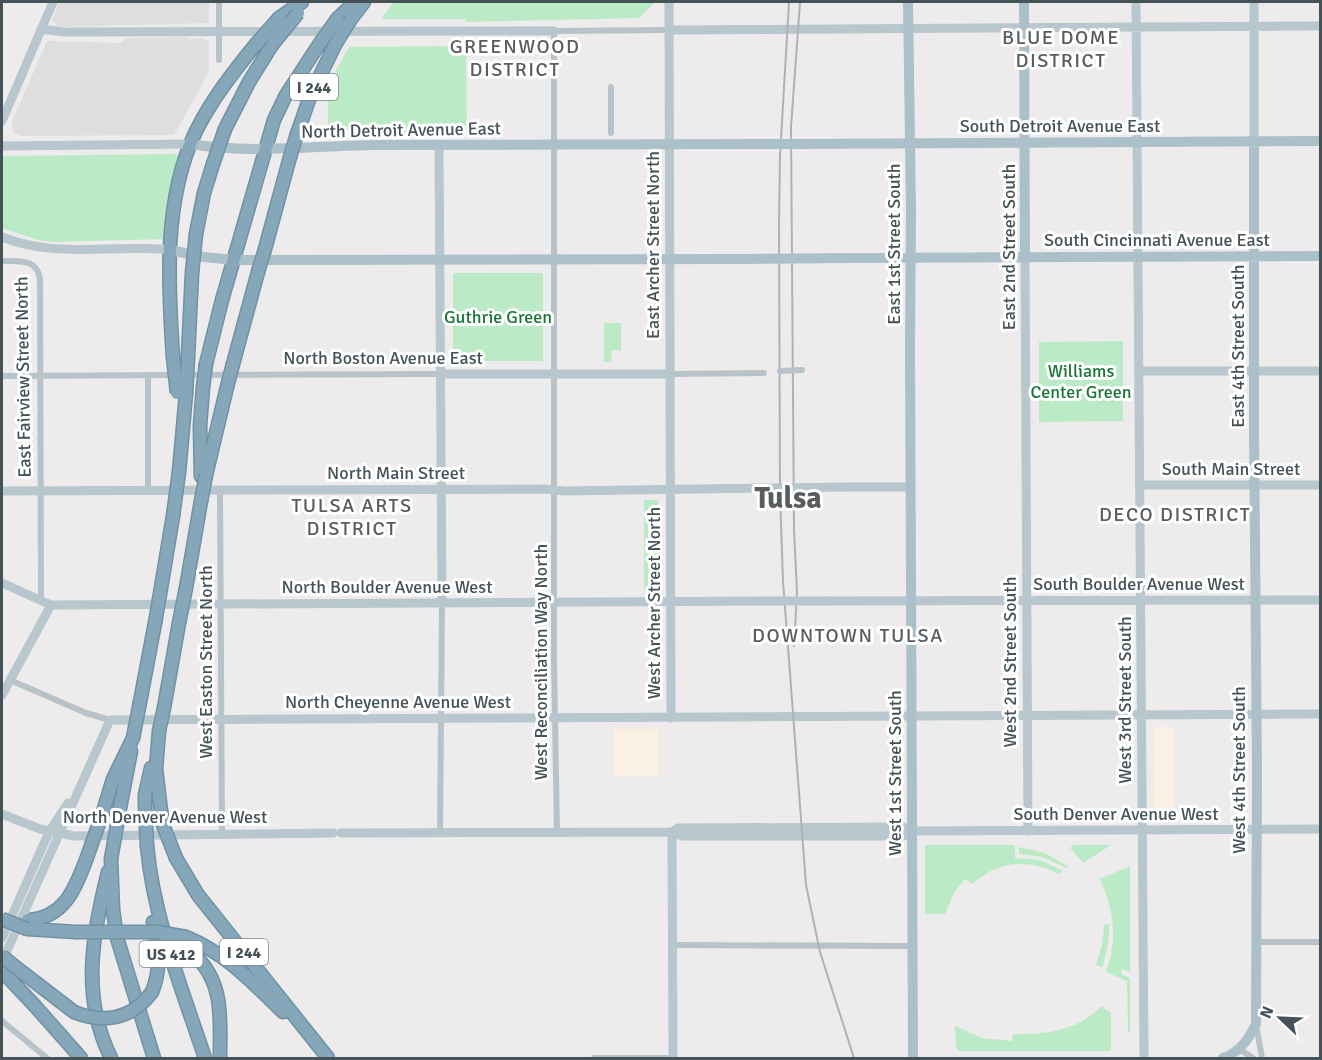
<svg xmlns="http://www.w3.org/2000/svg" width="1322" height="1060" font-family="Signika,sans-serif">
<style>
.commercial{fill:#faf0e4}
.education{fill:#dfdddd}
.green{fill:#baebc6}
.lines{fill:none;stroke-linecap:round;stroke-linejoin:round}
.highway-casing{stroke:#7092a5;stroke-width:15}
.street{stroke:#b7c3c8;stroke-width:6}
.secondary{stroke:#b8c6cd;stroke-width:9}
.primary{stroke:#acc0ca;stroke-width:10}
.highway{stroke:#85a7b9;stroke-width:12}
.rail{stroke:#aeb2b6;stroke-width:2}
.highway-bridge-casing{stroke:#7092a5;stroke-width:15;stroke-linecap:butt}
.street-bridge{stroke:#b7c3c8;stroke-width:6}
.secondary-bridge{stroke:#b8c6cd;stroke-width:9}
.primary-bridge{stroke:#acc0ca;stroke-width:10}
.highway-bridge{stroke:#85a7b9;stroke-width:12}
.labels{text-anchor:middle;stroke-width:6;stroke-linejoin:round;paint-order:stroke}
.shield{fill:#fff;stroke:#7d868a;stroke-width:1.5}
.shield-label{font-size:16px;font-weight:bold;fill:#455258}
.street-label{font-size:18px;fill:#455258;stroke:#fff}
.park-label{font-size:18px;fill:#1a7539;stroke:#fff}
.neighbourhood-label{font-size:20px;letter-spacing:1.5px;fill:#595d60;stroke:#fff}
.town-label{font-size:30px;font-weight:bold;fill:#595d60;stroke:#fff}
</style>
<rect width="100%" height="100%" fill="#eeebec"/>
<!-- commercial -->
<path class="commercial" d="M1153 727H1173L1174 818H1154Z
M613 729H659V776H614Z"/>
<!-- education -->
<path class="education" d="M59 2H209V23L58 27 52 20Z
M187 37 190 40 193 38 203 39 209 42V72L174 135 22 136 13 133 12 122 47 41 121 43 125 39 130 38Z"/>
<!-- green -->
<path class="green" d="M394 2H655L639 18 466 22 465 19H381Z
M466 46 467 133H354V130H328V101L331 79 349 47Z
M176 154 181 159 167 235 164 239 53 242 38 240 2 228V156Z
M453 273H543V361H453Z
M604 323H621V350H612L611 362H604Z
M1123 341V421L1039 422V342Z
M644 500H658V590H644Z
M925 845H1015V858L1040 860 1063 871 1059 874C1030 858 996 861 973 884L965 879 954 893 945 914H925Z
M1073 845H1111L1083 863 1070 848Z
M1019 847 1045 853 1069 867 1066 868 1043 857 1019 854Z
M1130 866V972L1122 969 1121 974 1130 978V1032H1128L1127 981 1106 972C1118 941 1114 909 1100 879Z
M1109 924V939L1103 967 1096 965 1102 945 1104 925Z
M1101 1006 1111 1013V1051H959L956 1047 955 1026 982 1038 1012 1041 1013 1034C1045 1035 1078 1031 1101 1006Z"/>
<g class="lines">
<defs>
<path id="highway" d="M279 18 302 2
M337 19 355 2
M351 19 364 2
M225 129 249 82 272 45
M297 134 311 94 336 43
M196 234 204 193 213 164
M265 249 290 157
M173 357C168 284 163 199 196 131 212 99 234 71 256 44
M188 357 192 273
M206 364 222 300 274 120 286 95 320 43
M233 364 258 272
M179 472 186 394
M206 475 227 387
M201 476 200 426 203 387
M161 588 173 516
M186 588 201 501
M140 702 155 623
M164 708 179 623
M159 731 156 769 161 811
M145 805V795L151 768
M120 808 131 751
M103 812 113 779 133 738
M147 846C154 920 182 989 205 1058
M176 858 198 895 328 1058
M111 859 113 910 117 938 154 1058
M108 872C92 936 81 997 111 1058
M28 920C64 918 75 889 86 860
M27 929 76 932
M186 937C227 954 252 982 283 1012
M192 953C225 981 220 1019 220 1058
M2 971 35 1006 81 1058
M22 972 74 1012
M152 992C162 968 158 946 153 922"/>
</defs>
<!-- highway casing -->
<use href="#highway" class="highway-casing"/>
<!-- street -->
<path class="street" d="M219 60V2
M611 133V87
M2 261C18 261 37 258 40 279L41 601
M670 374 764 373
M148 375V491
M186 375 440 374
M2 376 175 375
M220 489 222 834
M10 680 86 713 110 720
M440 833 442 603
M557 833 554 661V31L669 30
M1256 942H1320
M672 945 912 946
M2 1021 47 1058
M1256 1024 1262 1058
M1239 1049 1253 1058
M594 1058H673"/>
<!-- secondary -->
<path class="secondary" d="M669 2 671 718
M1136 2 1144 1058
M1254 2V141
M41 29 63 32 554 31
M669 30 1320 26
M2 121 53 2
M439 145 442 603
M2 146 191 144
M2 237C57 259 112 244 170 250
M1025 257 1028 831
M1140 371H1320
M440 374H670
M1141 485H1320
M849 487H910
M2 491 544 489 565 491 767 488
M2 583 51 605 778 601
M826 601 1320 600
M2 695 51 605
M2 814 40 829 74 836 333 833
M672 832 678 828 903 827 912 831 1320 829
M672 832 673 1058
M341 833 672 832 682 836H903L912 831
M2 938 49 832 68 803
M2 962 110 720 1320 714"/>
<!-- primary -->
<path class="primary" d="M908 2 911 210 910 348 913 1058
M1024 2 1025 257
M191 144C247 154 315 146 372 145 499 145 627 144 754 144
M800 144 1320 141
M170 250 204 257 234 260 745 259
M850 258 1320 256
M1223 1058C1239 1053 1249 1039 1256 1024L1257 772 1254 427V141"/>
<!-- highway -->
<use href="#highway" class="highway"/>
<!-- rail -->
<path class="rail" d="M789 2 780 156 779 222 780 494 783 581 806 885 820 952 854 1058
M794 646 797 593 794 529 791 127 800 2"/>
<defs>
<path id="highway-bridge" d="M320 43 337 19
M336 43 351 19
M256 44 279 18
M272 45 298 13
M290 157 297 134
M213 164 225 129
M258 272 265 249
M192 273 196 234
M173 357 177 393
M203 387 206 364
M227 387 233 364
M186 394 188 357
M201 501 206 475
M173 516 179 472
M155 623 161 588
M179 623 186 588
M159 731 164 708
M133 738 140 702
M145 805 147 846
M161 811 163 825 176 858
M111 859 120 808
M86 860 103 812
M2 919 27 929
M76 932H158L186 937
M166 938 192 953
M2 956 22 972
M74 1012C104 1024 132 1019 152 992"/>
</defs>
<!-- highway-bridge casing -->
<use href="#highway-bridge" class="highway-bridge-casing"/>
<!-- street-bridge -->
<path class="street-bridge" d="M780 371 802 370"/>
<!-- secondary-bridge -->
<path class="secondary-bridge" d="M767 488 849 487
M778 601H826"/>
<!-- primary-bridge -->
<path class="primary-bridge" d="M754 144H800
M745 259 850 258"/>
<!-- highway-bridge -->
<use href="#highway-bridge" class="highway-bridge"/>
</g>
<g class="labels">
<!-- shield labels -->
<g class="shield">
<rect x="290" y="74" width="48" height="26" rx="4.5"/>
<rect x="220" y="939" width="48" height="26" rx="4.5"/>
<rect x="139.5" y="941" width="63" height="26" rx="4.5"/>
</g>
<g class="shield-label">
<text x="314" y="93">I 244</text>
<text x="244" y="958">I 244</text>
<text x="171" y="960">US 412</text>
</g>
<!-- street labels -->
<g class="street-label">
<text x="1060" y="132">South Detroit Avenue East</text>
<text transform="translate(401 130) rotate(-1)" y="6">North Detroit Avenue East</text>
<text x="1157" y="246">South Cincinnati Avenue East</text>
<text transform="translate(894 244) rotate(-90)" y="6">East 1st Street South</text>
<text transform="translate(653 245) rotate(-90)" y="6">East Archer Street North</text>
<text transform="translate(1009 247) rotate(-90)" y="6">East 2nd Street South</text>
<text transform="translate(1238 346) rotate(-90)" y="6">East 4th Street South</text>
<text x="383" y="364">North Boston Avenue East</text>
<text transform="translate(23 377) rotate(-91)" y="6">East Fairview Street North</text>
<text x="1231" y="475">South Main Street</text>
<text x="396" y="479">North Main Street</text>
<text x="1139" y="590">South Boulder Avenue West</text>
<text x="387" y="593">North Boulder Avenue West</text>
<text transform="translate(654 603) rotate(-90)" y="6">West Archer Street North</text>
<text transform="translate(206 662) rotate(-90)" y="6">West Easton Street North</text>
<text transform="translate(541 662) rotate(-90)" y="6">West Reconciliation Way North</text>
<text transform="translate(1010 662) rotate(-90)" y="6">West 2nd Street South</text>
<text transform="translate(1125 700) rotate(-90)" y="6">West 3rd Street South</text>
<text x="398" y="708">North Cheyenne Avenue West</text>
<text transform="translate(1239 770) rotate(-90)" y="6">West 4th Street South</text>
<text transform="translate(895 773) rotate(-90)" y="6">West 1st Street South</text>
<text x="1116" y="820">South Denver Avenue West</text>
<text x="165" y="823">North Denver Avenue West</text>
</g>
<!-- park labels -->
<g class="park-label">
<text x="498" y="323">Guthrie Green</text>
<text x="1081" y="377">Williams<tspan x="1081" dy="21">Center Green</tspan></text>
</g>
<!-- neighbourhood labels -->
<g class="neighbourhood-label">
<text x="1061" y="44">BLUE DOME<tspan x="1061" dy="23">DISTRICT</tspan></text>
<text x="515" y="53">GREENWOOD<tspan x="515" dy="23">DISTRICT</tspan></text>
<text x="352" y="512">TULSA ARTS<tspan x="352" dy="23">DISTRICT</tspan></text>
<text x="1175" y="521">DECO DISTRICT</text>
<text x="848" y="642">DOWNTOWN TULSA</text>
</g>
<!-- town labels -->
<g class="town-label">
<text x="788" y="508">Tulsa</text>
</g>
</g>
<!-- border -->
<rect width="1322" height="1060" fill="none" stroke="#455258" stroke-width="6"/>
<!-- north arrow -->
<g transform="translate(1280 1018) rotate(293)" stroke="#ffffff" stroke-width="4.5" paint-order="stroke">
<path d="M0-4.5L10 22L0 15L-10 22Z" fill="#455258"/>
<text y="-9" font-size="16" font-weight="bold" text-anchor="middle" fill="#455258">N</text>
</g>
</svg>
